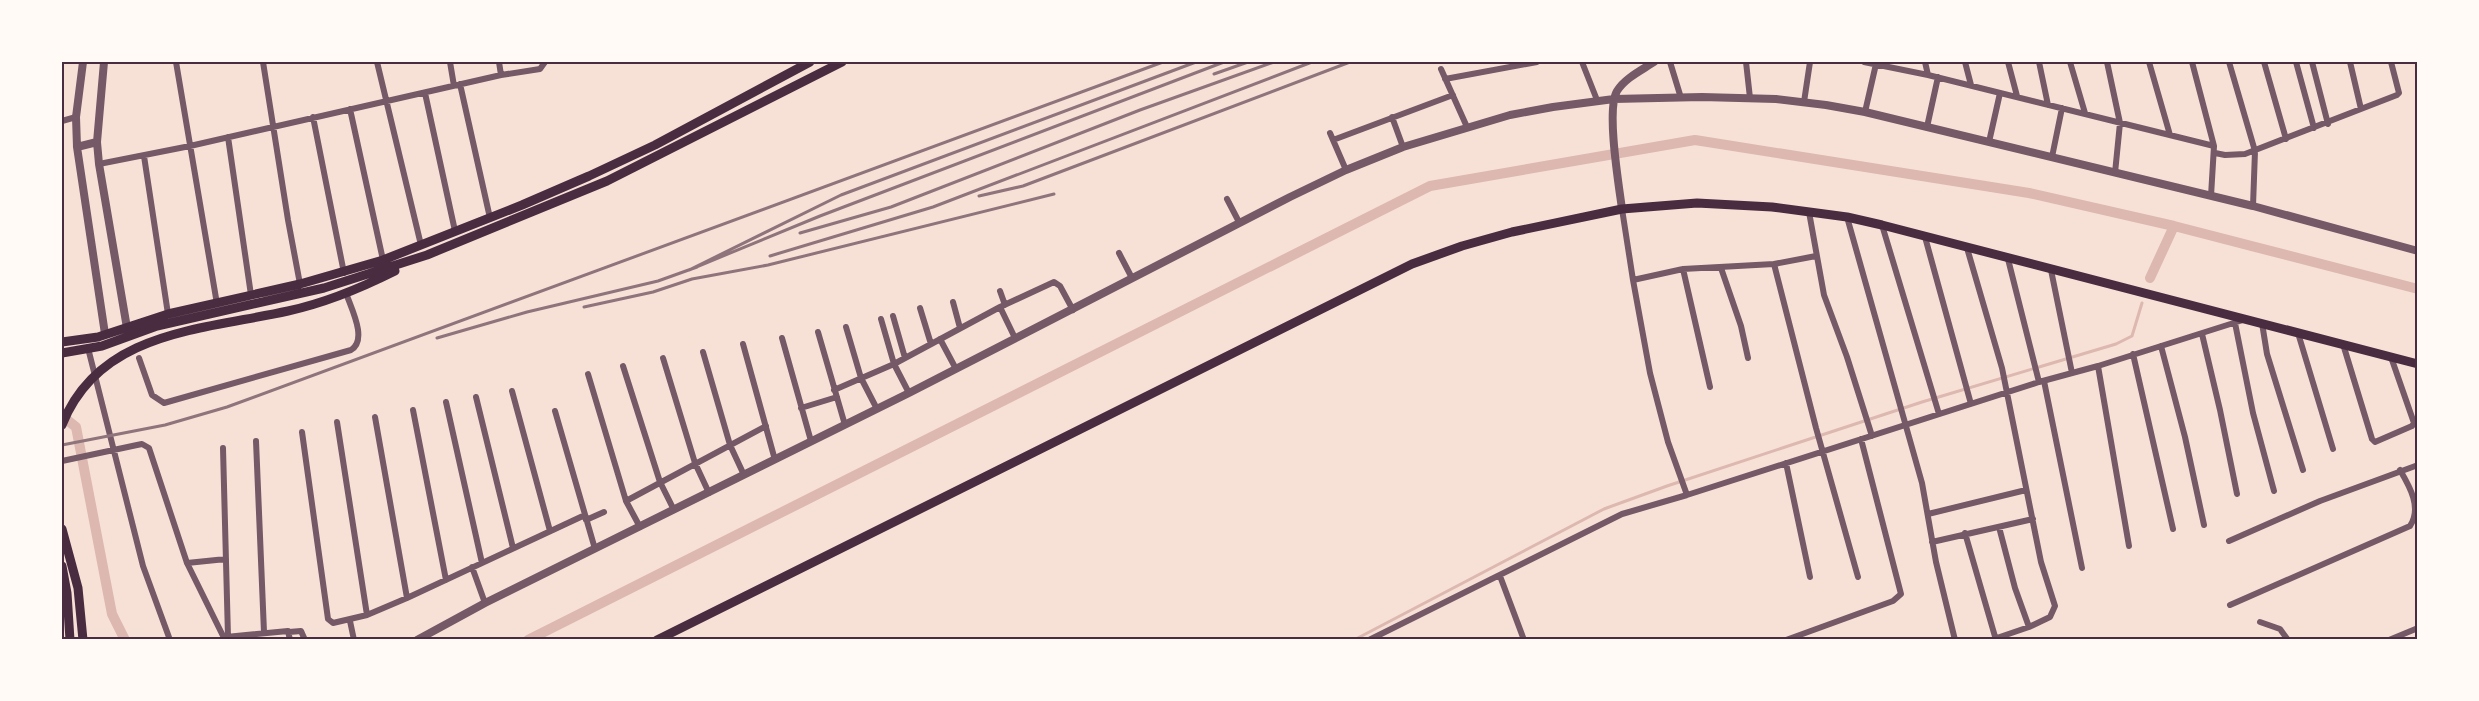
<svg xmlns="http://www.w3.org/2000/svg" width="2479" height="701" font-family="Ubuntu,sans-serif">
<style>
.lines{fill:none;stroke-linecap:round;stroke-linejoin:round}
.stream{stroke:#dcb8b0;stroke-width:3}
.canal{stroke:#dcb8b0;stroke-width:10}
.minor{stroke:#755966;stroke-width:6}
.tertiary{stroke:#755966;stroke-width:8}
.primary{stroke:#4a2c40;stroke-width:9}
.rail{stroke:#8f747c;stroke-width:3}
.neatline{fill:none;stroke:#4a2c40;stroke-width:2}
</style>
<rect width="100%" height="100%" fill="#f7e1d7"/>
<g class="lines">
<!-- stream -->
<path class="stream" d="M1354 640 1604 509 1667 486 1922 402 2116 344 2132 336 2142 303"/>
<!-- canal -->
<path class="canal" d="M2150 278 2174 226
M62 416 76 427 112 614 125 640
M528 640 1430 186 1695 140 2029 193 2174 226 2418 289"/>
<!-- minor -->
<path class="minor" d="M176 62 217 304
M263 62 288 220 300 284
M377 62 421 245
M450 62 454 86
M499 62 501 75
M1582 62 1597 100
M1670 62 1681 98
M1746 62 1750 98
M1864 62 1928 75 2214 146
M1925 62 1928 75
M1965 62 1971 85
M2008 62 2017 96
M2039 62 2048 105
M2070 62 2085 113
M2107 62 2120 123 2115 173
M2149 62 2170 135
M2192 62 2214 146 2211 196
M2229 62 2255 151 2253 206
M2264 62 2286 139
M2296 62 2314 128
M2312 62 2328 124
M2350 62 2361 109
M1441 69 1467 127
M1445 79 1537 62
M460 84 490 218
M425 93 455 231
M1804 102 1810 62
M350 109 383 260
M1865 112 1876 64
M313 117 344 273
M1392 117 1403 147
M62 121 76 117
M1927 127 1938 77
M1330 133 1346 170
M228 137 251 295
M1333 140 1453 95
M1989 142 2000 93
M2215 153 2225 155 2245 154 2397 95 2399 93 2391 62
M144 156 168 314
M2052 157 2062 108
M99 164 190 146 501 75 540 69 545 62
M1227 199 1239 222
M1622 209 1633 280 1683 269 1774 264
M1809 212 1824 295 1847 357 1872 436
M1847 217 1922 483 1936 562 1955 640
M1882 225 1939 414
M1925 237 1971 404
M1967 248 2002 368 2041 562 2055 606 2050 617 2029 627 1991 640
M1119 253 1132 278
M1816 256 1774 264 1816 428 1858 577
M2008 259 2039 382
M1721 268 1741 326 1748 358
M1683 269 1710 387
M2051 270 2072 373
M1633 280 1650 373 1668 442 1687 495
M1000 291 1005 305
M953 302 960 328
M1000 307 1015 338
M920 308 931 344
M893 316 905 358
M881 319 894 364 909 393
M2235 323 2253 413 2274 491
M2262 323 2267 354 2303 470
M846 327 861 378 877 409
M818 332 845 425
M2298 333 2333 449
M2202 334 2220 410 2237 494
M782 338 811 441
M940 339 956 369
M743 344 775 460
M2343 344 2372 439 2375 442 2412 426 2414 423 2391 357
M2161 346 2185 437 2204 525
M88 348 143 566 170 640
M703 352 730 445 744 475
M2133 354 2173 529
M139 358 152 395 164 403 351 350C368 340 351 308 346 293
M663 358 695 463 709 493
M623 366 660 482 674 510
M2098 366 2129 546
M588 374 626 501 640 527
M2044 381 2082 568
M834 390 894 364 1000 307 1054 282 1060 286 1073 310
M512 391 550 531
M476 397 513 548
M446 402 482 563
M801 408 837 397
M413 410 446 580
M555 411 595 549
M375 417 407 598
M337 422 367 615
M302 432 328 619 333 623 367 615 407 598 585 515
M256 441 264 632
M223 448 228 637
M62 461 137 445 142 444 149 448 187 563 225 640
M1786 463 1810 577
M626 501 766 426
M1928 514 2026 490
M586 520 604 512
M1999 527 2015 588 2029 627
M1965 533 1996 640
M2229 541 2320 501 2418 465
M1932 542 2033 519
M187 563 226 559
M472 567 485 603
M1500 576 1524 640
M2230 605 2410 526C2422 508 2410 487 2400 470
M350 621 354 640
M2260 622 2280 629 2288 640
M289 632 301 631 305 640
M226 637 288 631 290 640
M1369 640 1622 514 1687 495 2039 382 2098 366 2243 320
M1786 640 1893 601 1901 594 1861 439
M2389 640 2418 628"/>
<!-- tertiary -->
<path class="tertiary" d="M83 62 76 117 77 147 105 334
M104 62 97 142 99 164 127 328
M77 147 97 142
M1622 209C1619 186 1606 109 1617 91 1625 78 1642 70 1654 62
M417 640 485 603 909 393 1290 197 1346 170 1403 147 1510 115 1553 107 1614 99 1702 97 1776 99 1826 105 1865 112 2253 206 2418 251"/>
<!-- primary -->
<path class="primary" d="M62 342 98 337 168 314 300 284 383 260 522 205 589 176 655 145 810 62
M62 353 102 346 157 326 324 288 427 255 607 181 842 62
M62 425C99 331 202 330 288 311 325 303 361 288 395 271
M62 529 78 588 83 640
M62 566 67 593 70 640
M657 640 1412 264 1462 246 1512 232 1622 209 1697 203 1772 207 1847 217 1882 225 2418 364"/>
<!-- rail -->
<path class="rail" d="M1196 62 841 195 689 270 820 216 1224 62
M1214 74 1248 62
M979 196 1023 186 1350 62
M800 233 891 207 1140 110 1274 62
M770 256 933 207 1312 62
M584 307 653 292 692 279 768 265 1054 194
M437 338 527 312 658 281 697 267
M62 445 165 425 227 407 1163 62"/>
</g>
<!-- border -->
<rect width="2479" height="701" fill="none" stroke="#fffaf5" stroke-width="126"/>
<rect x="63" y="63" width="2353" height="575" class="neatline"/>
</svg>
